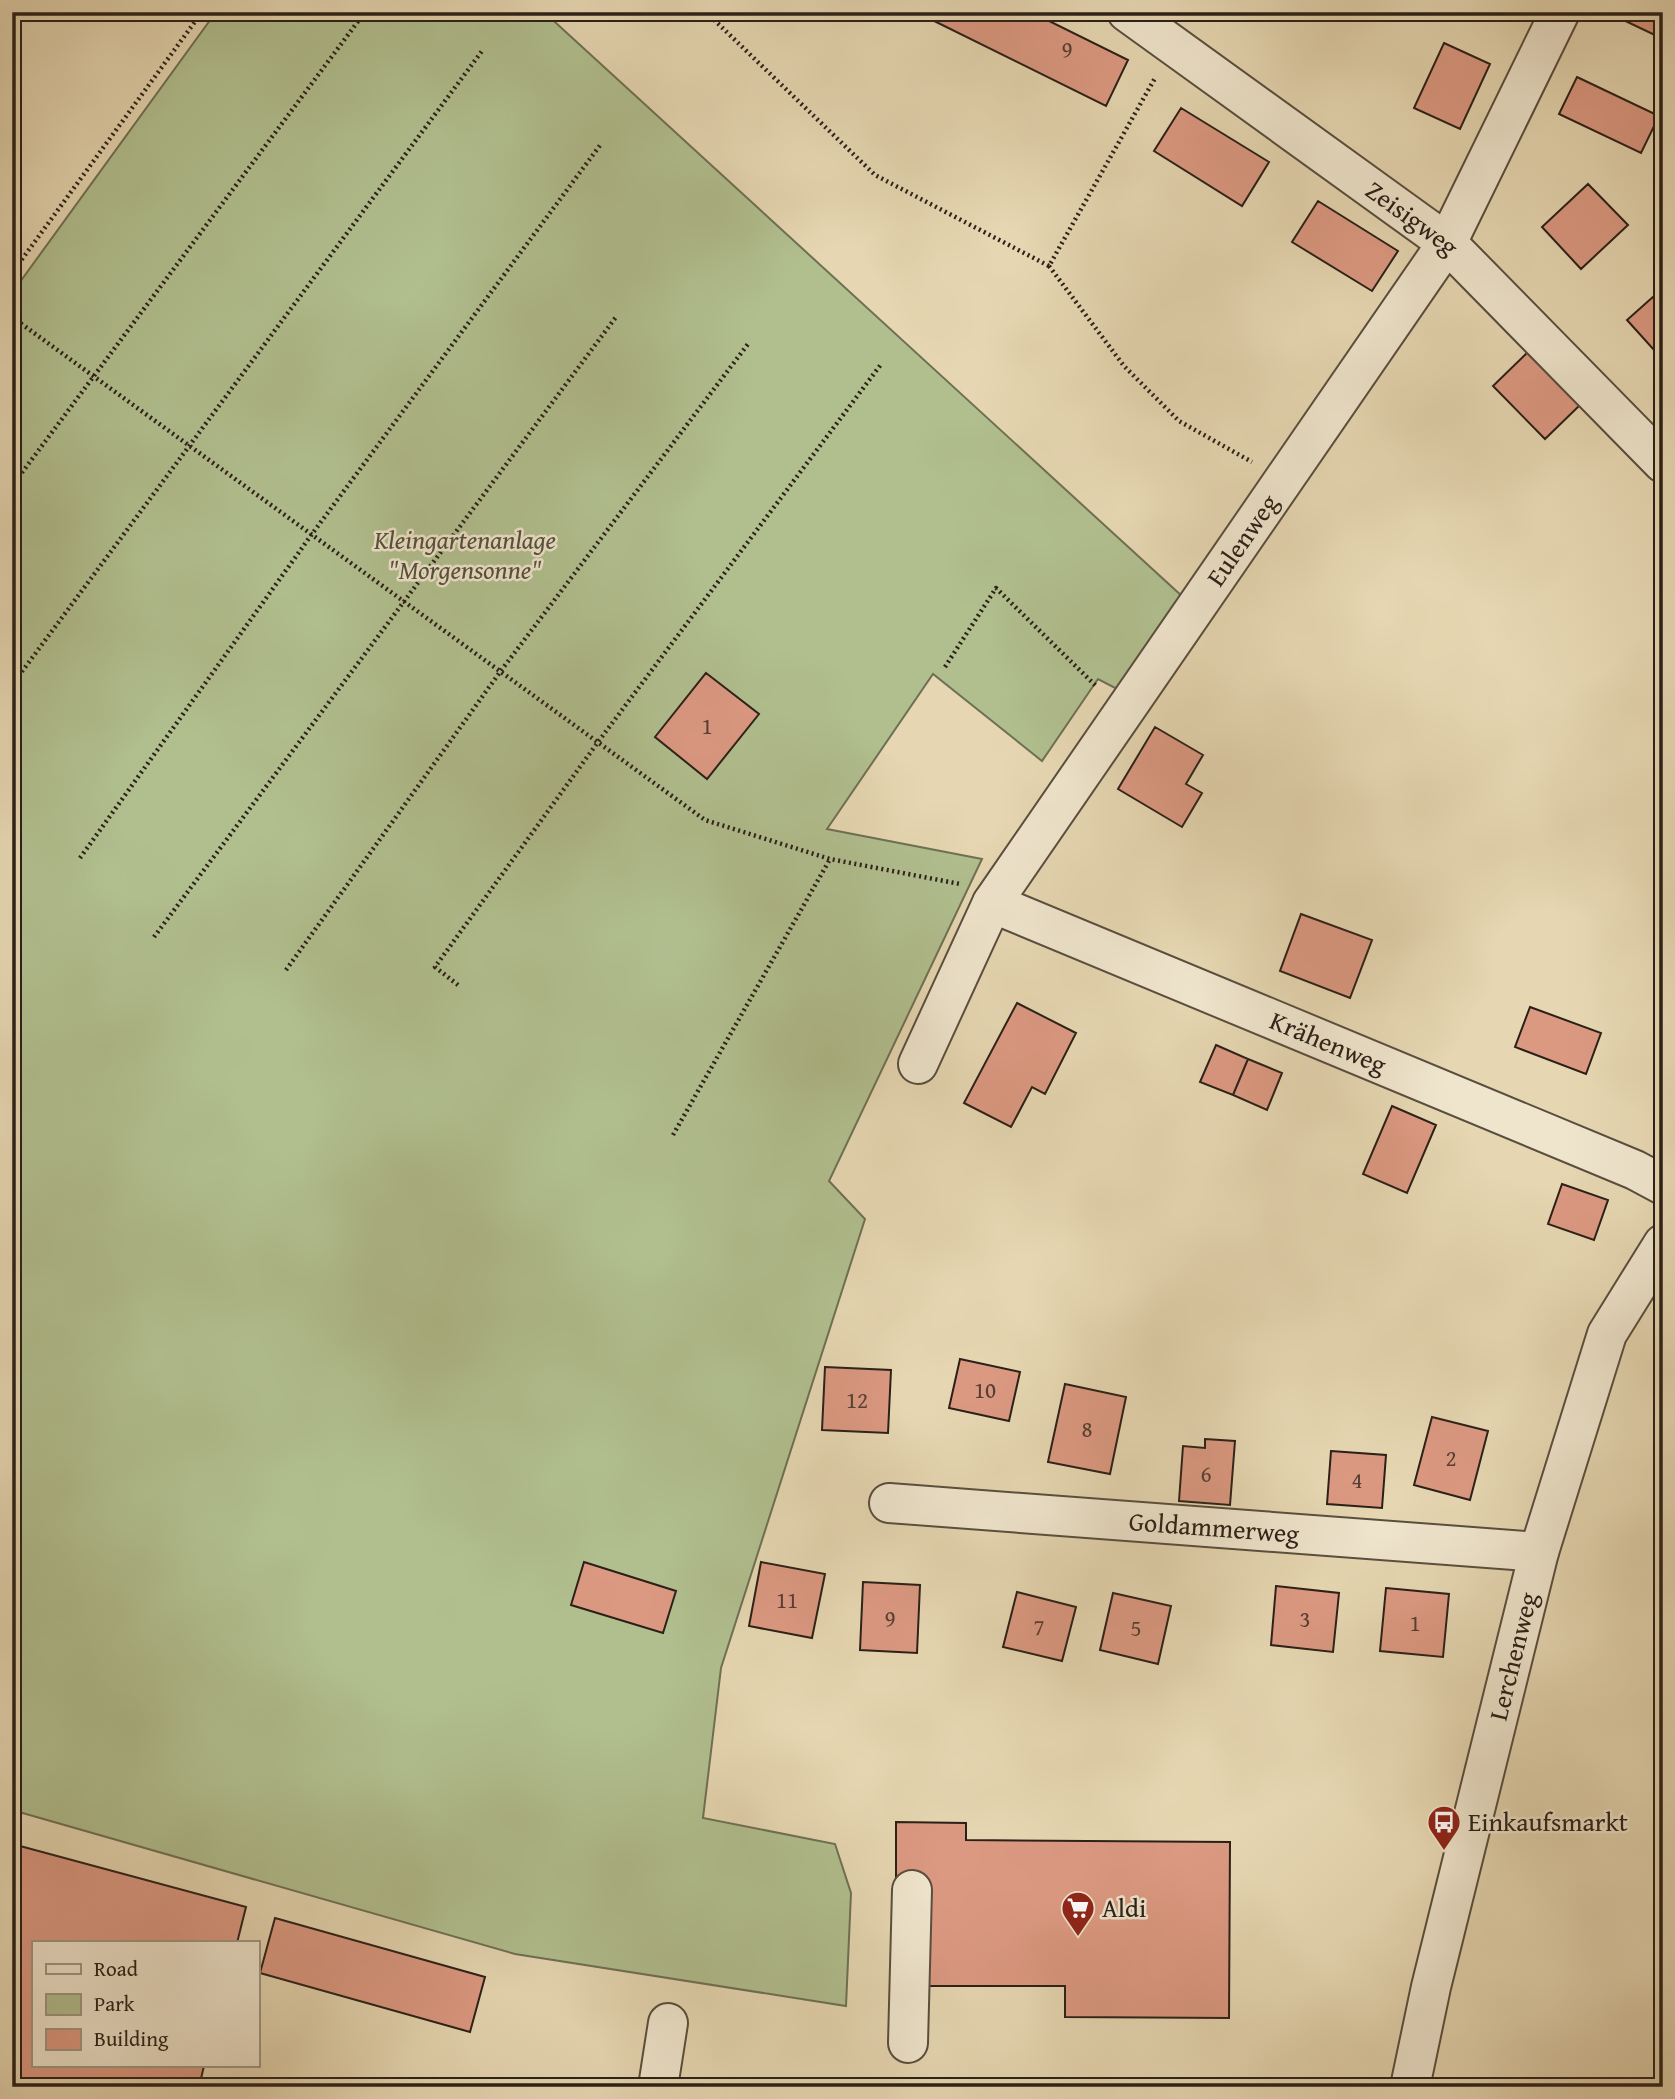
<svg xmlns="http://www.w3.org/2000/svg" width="1675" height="2099" font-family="'Gentium Book Plus',serif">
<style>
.green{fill:#b1bf8f;stroke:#6e7054;stroke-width:2}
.building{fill:#dc9982;stroke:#2a2018;stroke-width:2}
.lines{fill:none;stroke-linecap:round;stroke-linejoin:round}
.minor-casing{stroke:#594e3e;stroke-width:42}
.path{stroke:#2a2018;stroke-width:4.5;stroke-dasharray:2 3.5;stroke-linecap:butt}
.minor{stroke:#efe5cd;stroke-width:38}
.labels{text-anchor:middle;stroke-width:5;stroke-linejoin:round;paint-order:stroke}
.number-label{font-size:23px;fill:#563e32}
.street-label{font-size:26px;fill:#2a2018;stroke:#efe5cd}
.park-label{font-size:26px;font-style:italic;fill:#52503c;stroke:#efe5cd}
.poi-label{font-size:26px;fill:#2a2018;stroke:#efe5cd;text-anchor:start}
</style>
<rect width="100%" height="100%" fill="#e6d7b2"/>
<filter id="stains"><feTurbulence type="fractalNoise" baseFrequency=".00286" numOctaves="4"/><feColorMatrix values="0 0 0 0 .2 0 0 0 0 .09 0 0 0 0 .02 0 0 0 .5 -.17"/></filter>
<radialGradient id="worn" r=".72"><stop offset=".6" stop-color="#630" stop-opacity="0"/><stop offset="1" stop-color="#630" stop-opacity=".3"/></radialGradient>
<!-- green -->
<path class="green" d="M216 12H544L1184 598 1117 689 1098 679 1042 761 933 674 827 829 982 859 829 1181 865 1219 721 1668 703 1818 835 1844 851 1893 846 2006 515 1954 12 1810V293Z"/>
<!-- building -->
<path class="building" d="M916 12H1031L1128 60 1106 106Z
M1621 12H1663L1659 37 1619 18Z
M1444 43 1490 64 1460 129 1414 108Z
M1577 77 1659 116 1641 153 1559 114Z
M1181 108 1269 162 1242 206 1154 151Z
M1588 184 1628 225 1581 269 1542 227Z
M1318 201 1398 251 1372 291 1292 242Z
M1663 288V360L1627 320Z
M1528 352 1580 405 1545 439 1493 386Z
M706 673 759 714 707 779 655 737Z
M1155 727 1203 755 1186 784 1202 793 1182 827 1118 789Z
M1301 914 1372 940 1350 998 1280 971Z
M1017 1003 1076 1033 1045 1094 1032 1087 1011 1127 964 1103Z
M1530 1007 1601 1033 1586 1074 1515 1047Z
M1216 1045 1248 1059 1233 1095 1200 1082Z
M1248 1059 1282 1073 1267 1110 1233 1095Z
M1392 1106 1436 1125 1407 1193 1363 1174Z
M1562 1184 1608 1200 1594 1240 1548 1224Z
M960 1359 1020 1372 1009 1421 949 1408Z
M825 1367 891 1370 888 1433 822 1430Z
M1065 1384 1126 1397 1110 1474 1048 1462Z
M1432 1417 1488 1431 1470 1500 1414 1485Z
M1205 1439 1235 1441 1230 1505 1179 1501 1183 1446 1205 1448Z
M1331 1451 1386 1455 1382 1508 1327 1504Z
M584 1562 676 1591 663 1633 571 1605Z
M761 1562 825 1574 812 1638 749 1626Z
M863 1582 920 1585 917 1653 860 1650Z
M1276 1586 1339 1593 1333 1652 1271 1645Z
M1386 1588 1449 1594 1443 1657 1380 1651Z
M1017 1592 1076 1607 1062 1661 1003 1647Z
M1113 1593 1171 1606 1158 1664 1100 1650Z
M896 1822 966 1823V1840L1230 1842 1229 2018 1065 2017V1986H926L896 1890Z
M20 1846 246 1907 237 1943H33V2066H204L199 2087H12V1875Z
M275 1918 485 1977 470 2032 260 1973Z"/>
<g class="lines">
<defs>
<g id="minor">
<path id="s1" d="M1127 12 1447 243 1663 463"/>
<path id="s2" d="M992 903 1635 1170 1663 1185"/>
<path id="s3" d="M918 1064 992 903 1447 243 1560 12"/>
<path id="s4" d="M889 1503 1539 1552"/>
<path d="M908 2043 912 1890"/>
<path d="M658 2087 668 2023"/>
<path id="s5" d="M1410 2087 1431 1987 1539 1552 1607 1334 1663 1244"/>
</g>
</defs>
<!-- minor casing -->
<use href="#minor" class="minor-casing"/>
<!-- path -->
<path class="path" d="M706 12 875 175 1049 266 1155 78
M1049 266 1124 366 1179 421 1252 462
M12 273 202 12
M12 317 705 820 830 859 960 884
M12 486 365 12
M945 667 996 588 1096 686
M12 685 482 51
M80 858 312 534 601 144
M154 937 616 317
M286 970 500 672 748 344
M458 985 435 967 598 742 882 363
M673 1135 830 859"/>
<!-- minor -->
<use href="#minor" class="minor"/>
</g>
<!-- icons -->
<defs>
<symbol id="bus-pin" viewBox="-11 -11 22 30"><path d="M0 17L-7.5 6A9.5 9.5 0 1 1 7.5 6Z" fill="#8f2418" stroke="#efe5cd"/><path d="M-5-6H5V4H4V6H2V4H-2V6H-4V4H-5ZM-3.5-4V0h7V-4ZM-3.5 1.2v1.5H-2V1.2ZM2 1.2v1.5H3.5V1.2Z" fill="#fff"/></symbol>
<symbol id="supermarket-pin" viewBox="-11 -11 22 30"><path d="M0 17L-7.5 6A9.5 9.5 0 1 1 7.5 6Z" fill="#8f2418" stroke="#efe5cd"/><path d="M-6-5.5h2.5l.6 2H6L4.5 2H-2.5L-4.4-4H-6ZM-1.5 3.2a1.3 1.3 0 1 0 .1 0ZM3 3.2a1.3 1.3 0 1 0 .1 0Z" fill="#fff"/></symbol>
</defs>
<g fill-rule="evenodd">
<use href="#bus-pin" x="1425" y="1803" width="38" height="52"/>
<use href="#supermarket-pin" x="1059" y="1889" width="38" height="52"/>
</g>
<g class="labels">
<!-- number labels -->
<g class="number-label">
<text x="1067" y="57">9</text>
<text x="707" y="734">1</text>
<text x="985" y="1398">10</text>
<text x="857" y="1408">12</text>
<text x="1087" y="1437">8</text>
<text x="1451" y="1466">2</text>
<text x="1206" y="1482">6</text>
<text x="1357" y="1488">4</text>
<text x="787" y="1608">11</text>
<text x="890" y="1626">9</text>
<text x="1305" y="1627">3</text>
<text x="1415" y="1631">1</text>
<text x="1039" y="1635">7</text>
<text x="1136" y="1636">5</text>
</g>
<!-- street labels -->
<g class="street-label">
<text dy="9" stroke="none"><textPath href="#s1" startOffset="352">Zeisigweg</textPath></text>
<text dy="9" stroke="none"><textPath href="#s3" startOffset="618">Eulenweg</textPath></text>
<text dy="9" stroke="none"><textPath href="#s2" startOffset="364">Krähenweg</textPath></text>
<text dy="9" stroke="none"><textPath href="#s4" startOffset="326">Goldammerweg</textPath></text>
<text dy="9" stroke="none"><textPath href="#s5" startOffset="443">Lerchenweg</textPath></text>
</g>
<!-- park labels -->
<g class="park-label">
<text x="465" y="549">Kleingartenanlage<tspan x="465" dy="30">"Morgensonne"</tspan></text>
</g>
<!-- poi labels -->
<g class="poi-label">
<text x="1468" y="1831">Einkaufsmarkt</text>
<text x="1102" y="1917">Aldi</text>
</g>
</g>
<!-- margin -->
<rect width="1675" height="2099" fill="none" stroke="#e6d7b2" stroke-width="42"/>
<rect x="14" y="14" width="1647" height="2071" fill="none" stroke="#2a2018" stroke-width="3.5"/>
<rect x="21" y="21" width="1633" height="2057" fill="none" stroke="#2a2018" stroke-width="2"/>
<!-- legend -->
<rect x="32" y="1941" width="228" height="126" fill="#efe5cd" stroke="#a09685" stroke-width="2"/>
<rect x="46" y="1964" width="35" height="10" fill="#efe5cd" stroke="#a09685" stroke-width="2"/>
<text x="94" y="1976" font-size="21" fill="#2a2018">Road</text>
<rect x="46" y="1994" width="35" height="21" fill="#b1bf8f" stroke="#a09685" stroke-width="2"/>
<text x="94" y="2011" font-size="21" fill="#2a2018">Park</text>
<rect x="46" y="2029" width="35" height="21" fill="#dc9982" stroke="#a09685" stroke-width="2"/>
<text x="94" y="2046" font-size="21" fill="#2a2018">Building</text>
<rect width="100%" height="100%" filter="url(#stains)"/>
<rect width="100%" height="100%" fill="url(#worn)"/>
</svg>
